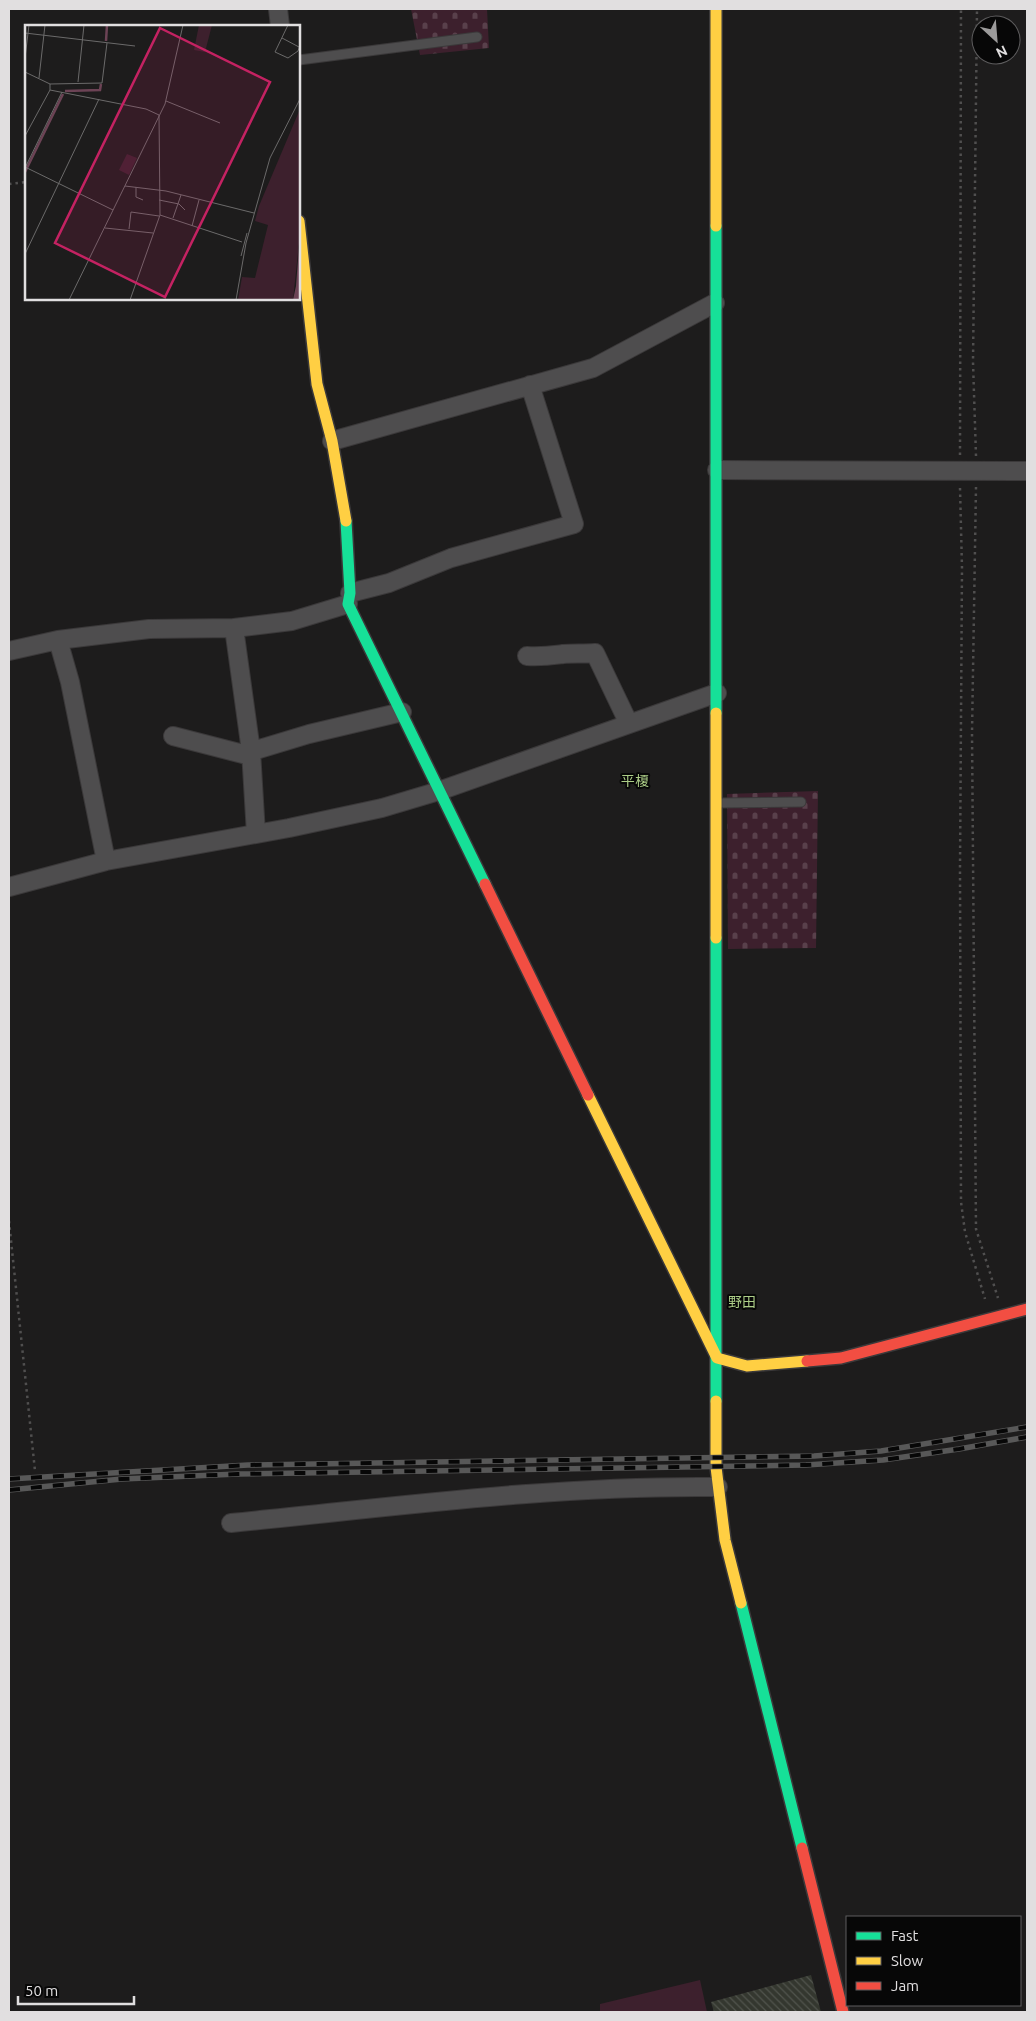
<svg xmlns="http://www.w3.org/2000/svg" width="1036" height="2021" font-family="Ubuntu,'Noto Sans JP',sans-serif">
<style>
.green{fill:#3d202d}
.cemetery{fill:url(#cemetery-stones)}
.building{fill:url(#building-back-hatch)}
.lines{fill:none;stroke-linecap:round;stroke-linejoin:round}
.lane-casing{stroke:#3b393a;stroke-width:11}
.street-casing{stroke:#3b393a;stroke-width:20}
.fast-casing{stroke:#3b393a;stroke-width:14}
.slow-casing{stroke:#3b393a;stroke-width:14}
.jam-casing{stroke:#3b393a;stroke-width:14}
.path{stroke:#504f4f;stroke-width:2.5;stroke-dasharray:2.5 4;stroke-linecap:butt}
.lane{stroke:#4e4d4e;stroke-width:9}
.street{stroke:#4e4d4e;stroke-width:18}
.fast{stroke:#16e098;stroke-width:11}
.slow{stroke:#ffcf43;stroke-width:11}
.jam{stroke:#f24e42;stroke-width:11}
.rail-casing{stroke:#585858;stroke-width:5.5}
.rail{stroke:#070707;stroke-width:4;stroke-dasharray:11;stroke-linecap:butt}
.labels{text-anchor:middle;stroke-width:4;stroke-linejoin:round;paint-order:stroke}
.neighbourhood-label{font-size:14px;fill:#accd87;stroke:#070707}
.inset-river{fill:none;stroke:#6c4355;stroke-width:2.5}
.inset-road{fill:none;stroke:#6b6a6a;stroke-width:1}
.view{fill:#c42262;fill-opacity:0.15;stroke:#c42262;stroke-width:2.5}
.inset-edge{fill:none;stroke:#e1dfe0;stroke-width:2.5}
</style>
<defs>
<pattern id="cemetery-stones" width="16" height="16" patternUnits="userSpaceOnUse" patternTransform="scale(1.25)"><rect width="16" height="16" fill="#3d202d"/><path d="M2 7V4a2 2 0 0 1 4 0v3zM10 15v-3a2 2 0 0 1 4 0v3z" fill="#59404b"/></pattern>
<pattern id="building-back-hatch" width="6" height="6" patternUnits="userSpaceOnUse" patternTransform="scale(1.25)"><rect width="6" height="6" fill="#34372f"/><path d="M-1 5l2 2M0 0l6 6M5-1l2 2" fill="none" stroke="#51544d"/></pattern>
</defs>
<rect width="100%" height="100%" fill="#1d1c1c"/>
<!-- green -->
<path class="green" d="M700 1980 707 2012H600V2004Z"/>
<!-- cemetery -->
<path class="cemetery" d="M411 9H487L489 48 420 55Z
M818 791 816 948 728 949 727 794Z"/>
<!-- building -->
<path class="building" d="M811 1975 821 2012H714L711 2002Z"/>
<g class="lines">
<defs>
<path id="lane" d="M299 60 477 37
M717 803 801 802"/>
<path id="street" d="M278 9 280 26
M332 441 593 368 715 303
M717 470 1027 471
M350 593 389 583 451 558 574 524 530 385
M234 628 251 751 256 834
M58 640 70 682 106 861
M9 651 58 640 149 629 234 628 292 621 348 604
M527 656C542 657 548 656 563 654 573 653 583 654 595 653L629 724
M173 736 243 754 309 734 402 712
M9 887 106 861 289 828 382 808 439 791 717 693
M231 1523C393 1507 555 1485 718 1487"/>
<path id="fast" d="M716 226V713
M346 521 350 593 348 604 485 884
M716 938V1401
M741 1603 802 1848"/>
<path id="slow" d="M716 9V226
M299 221 317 384 332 441 346 521
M716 713V938
M588 1095 717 1358 747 1366 807 1361
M716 1401V1467L725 1540 741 1603"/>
<path id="jam" d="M485 884 588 1095
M807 1361 841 1358 1027 1309
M802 1848 843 2012"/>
</defs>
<!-- lane casing -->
<use href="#lane" class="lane-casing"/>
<!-- street casing -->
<use href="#street" class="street-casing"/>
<!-- fast casing -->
<use href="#fast" class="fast-casing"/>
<!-- slow casing -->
<use href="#slow" class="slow-casing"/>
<!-- jam casing -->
<use href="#jam" class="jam-casing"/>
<!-- path -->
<path class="path" d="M9 184 26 182
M960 455 961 9
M976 456 973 362 977 9
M976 487 972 733 976 1229 998 1298
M960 488 962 568 960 868 961 1202 965 1232 985 1299
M9 1221 35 1471"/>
<!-- lane -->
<use href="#lane" class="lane"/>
<!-- street -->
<use href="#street" class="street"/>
<!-- fast -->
<use href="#fast" class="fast"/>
<!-- slow -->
<use href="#slow" class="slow"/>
<!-- jam -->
<use href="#jam" class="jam"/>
<defs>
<path id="rail" d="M9 1479 248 1465 814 1456 881 1451 1027 1427
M9 1490 122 1479 238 1474 806 1465 883 1460 959 1449 1027 1437"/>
</defs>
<!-- rail casing -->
<use href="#rail" class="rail-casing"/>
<!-- rail -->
<use href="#rail" class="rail"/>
</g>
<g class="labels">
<!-- neighbourhood labels -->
<g class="neighbourhood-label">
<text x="635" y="786">平榎</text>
<text x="742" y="1307">野田</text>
</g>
</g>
<!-- overview -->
<g transform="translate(25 25)">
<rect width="275" height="275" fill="#1d1c1c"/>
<path d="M174 0H187L180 27 169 25ZM275 84V209L268 275H213L217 252 230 253 243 200 230 196 234 181Z" fill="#3d202d"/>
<path d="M102 129 112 133 104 150 94 145Z" fill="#3d202d"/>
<path d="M275 209V275H268L271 261Z" fill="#6c4355"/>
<path class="inset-river" d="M81 16 82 0M40 66 75 65 76 59M0 147 38 69"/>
<path class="inset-road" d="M263 0 250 27 263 33 273 26 275 20M0 8 110 21M257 13 274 22M0 33 4 0M0 47 25 59V65M14 53 20 0M53 57 59 0M25 59 77 58 82 18M141 76 195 98M0 111 25 65 121 84 134 90 135 190 105 275M0 142 88 185M0 143 37 67M100 161 141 166 229 188M111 162V172L118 175M134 175 154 179 160 185M135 190 217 217M148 193 156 170M167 201 174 175M80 203 128 208M104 204 106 187 134 191M0 229 74 74M216 231 222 208M44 275 140 79 158 0M211 275 221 218 245 133 275 74"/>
<path class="view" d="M135 3 245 57 140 272 30 218Z"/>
<rect width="275" height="275" class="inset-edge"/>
</g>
<!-- border -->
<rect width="1036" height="2021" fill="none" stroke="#e1dfe0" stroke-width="20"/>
<!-- legend -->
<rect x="846" y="1916" width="175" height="90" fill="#070707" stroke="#5e5d5e"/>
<rect x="856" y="1932" width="25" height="8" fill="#16e098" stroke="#5e5d5e"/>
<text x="891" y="1941" font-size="15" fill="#e1dfe0">Fast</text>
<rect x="856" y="1957" width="25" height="8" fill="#ffcf43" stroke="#5e5d5e"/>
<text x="891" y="1966" font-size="15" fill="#e1dfe0">Slow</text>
<rect x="856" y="1982" width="25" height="8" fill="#f24e42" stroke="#5e5d5e"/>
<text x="891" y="1991" font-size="15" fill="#e1dfe0">Jam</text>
<!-- north arrow -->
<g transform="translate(996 40) rotate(154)"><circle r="24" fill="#070707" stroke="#5e5d5e"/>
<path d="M0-4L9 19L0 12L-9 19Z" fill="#9c9b9b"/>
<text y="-8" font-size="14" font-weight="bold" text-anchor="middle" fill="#e1dfe0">N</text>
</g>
<!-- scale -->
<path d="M18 1996v8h116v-8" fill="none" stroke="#e1dfe0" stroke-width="2.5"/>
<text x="25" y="1996" font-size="15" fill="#e1dfe0" stroke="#070707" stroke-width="4" paint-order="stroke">50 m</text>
</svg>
